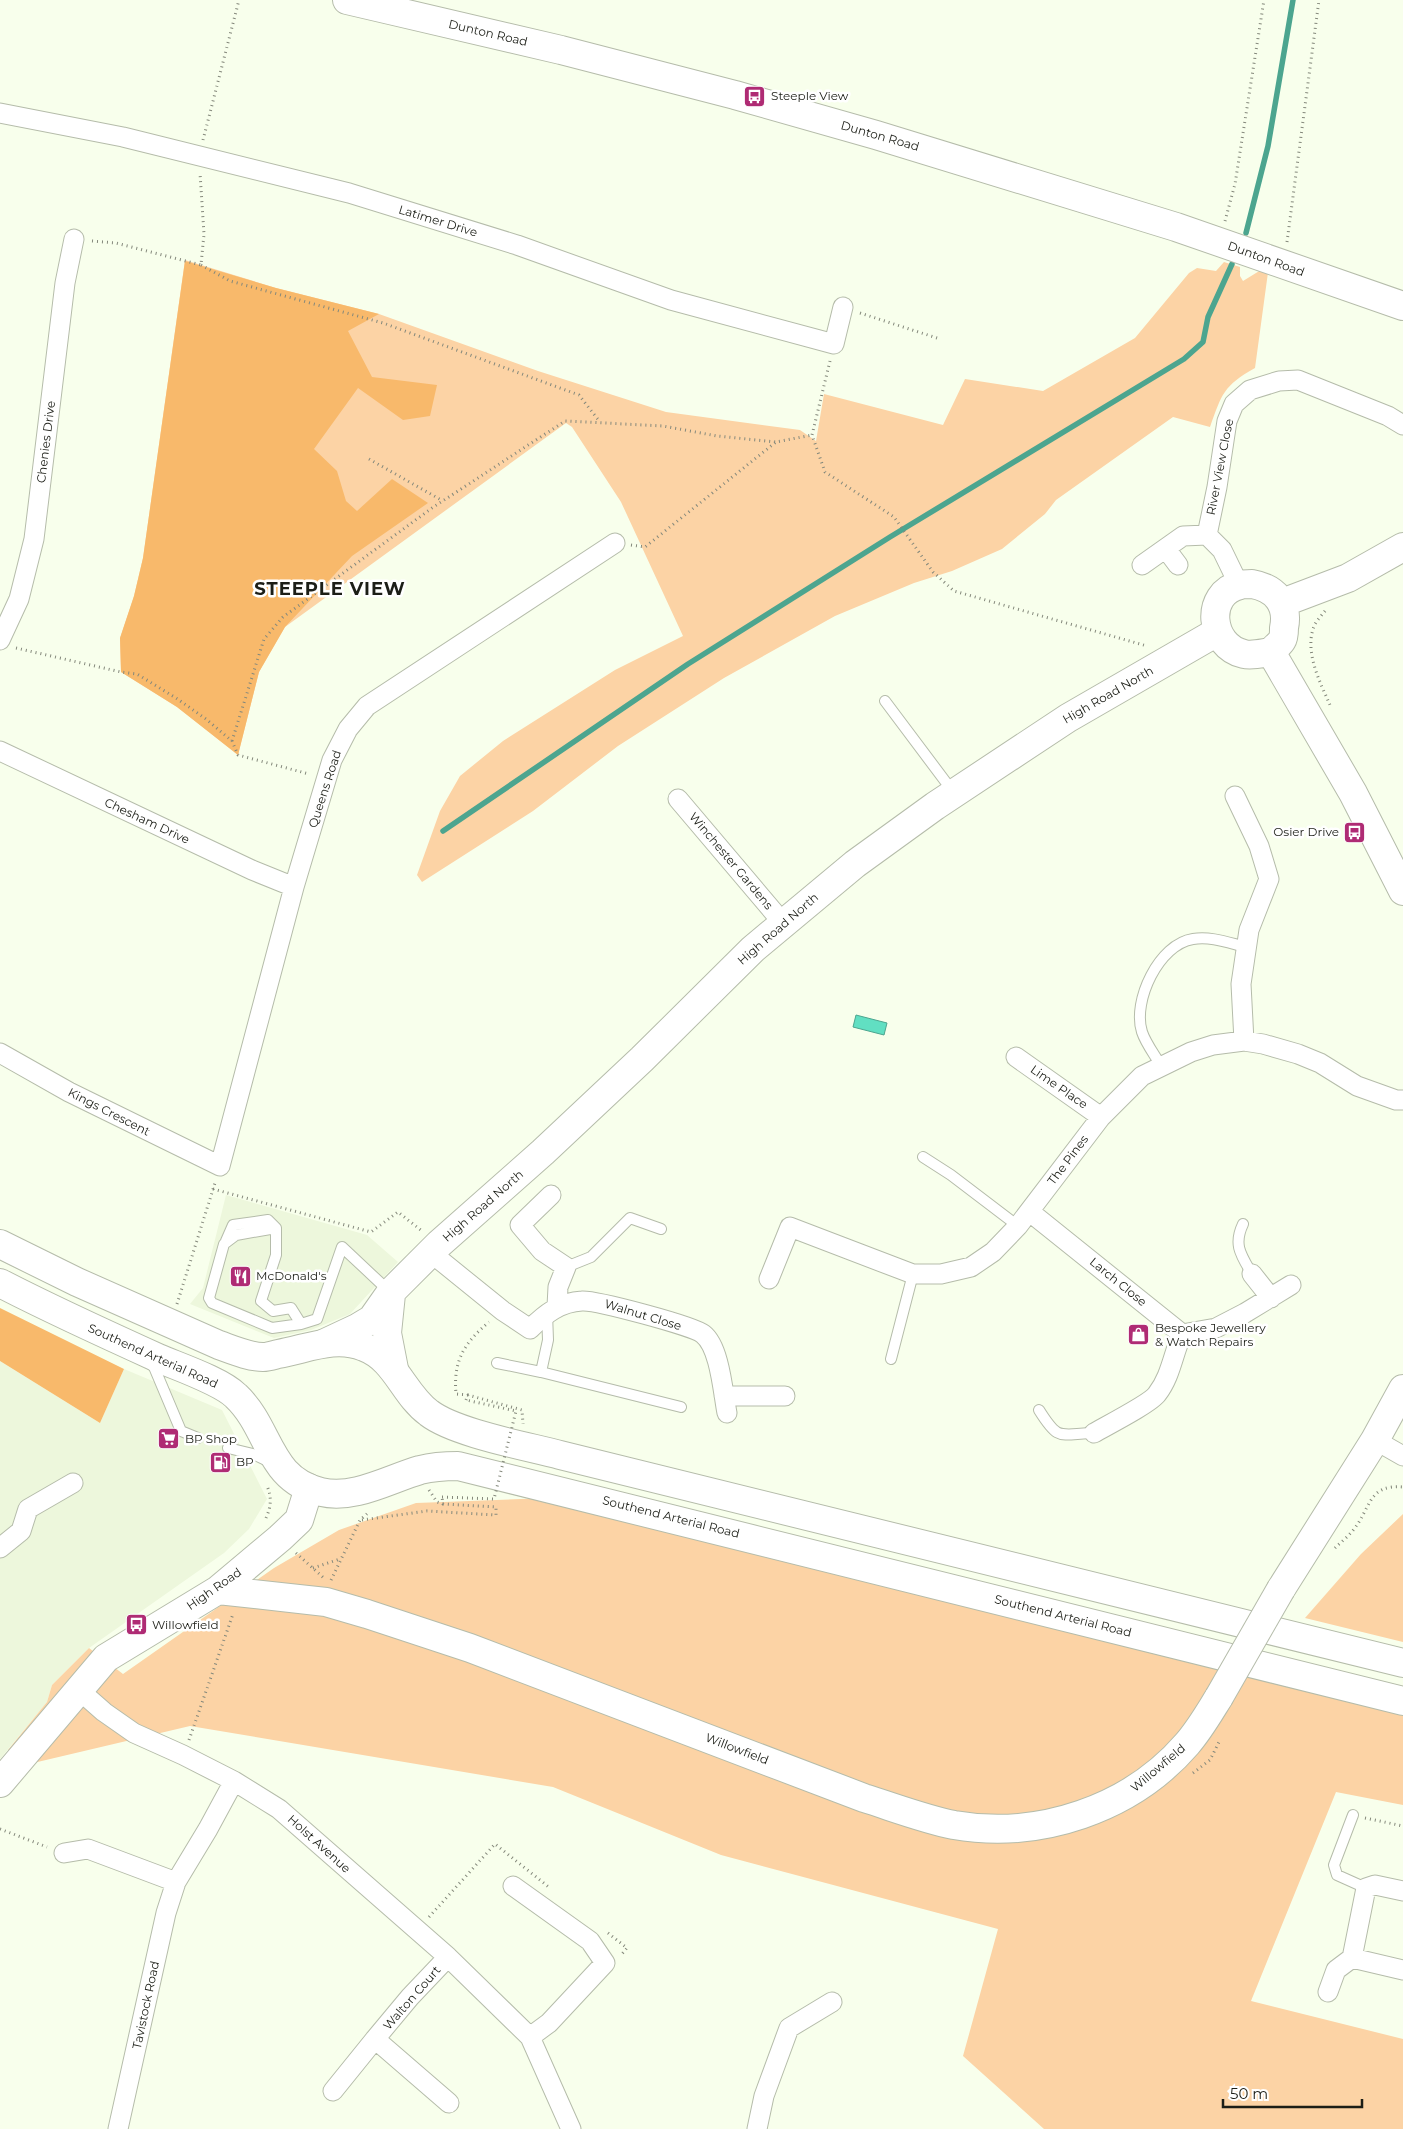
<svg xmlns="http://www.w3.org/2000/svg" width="1403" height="2129" font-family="Montserrat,sans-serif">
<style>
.built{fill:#edf7dc}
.green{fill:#fcd3a5}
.forest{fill:#f8b96b}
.water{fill:#61dfc2;stroke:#4ca58f}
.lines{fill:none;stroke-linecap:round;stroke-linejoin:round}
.stream{stroke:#4ca58f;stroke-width:5.5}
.lane-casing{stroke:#b5bcaa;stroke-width:12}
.street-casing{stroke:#b5bcaa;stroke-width:21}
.secondary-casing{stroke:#b5bcaa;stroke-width:30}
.highway-casing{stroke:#b5bcaa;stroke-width:30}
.path{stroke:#84887b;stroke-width:3;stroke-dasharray:1 4;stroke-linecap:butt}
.lane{stroke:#fff;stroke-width:10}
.street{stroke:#fff;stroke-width:19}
.secondary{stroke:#fff;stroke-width:28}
.highway{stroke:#fff;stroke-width:28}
.secondary-bridge-casing{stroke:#b5bcaa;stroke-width:30;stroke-linecap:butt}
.path-bridge{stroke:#84887b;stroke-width:3;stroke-dasharray:1 4;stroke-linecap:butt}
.secondary-bridge{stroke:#fff;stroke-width:28}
.labels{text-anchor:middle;stroke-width:5;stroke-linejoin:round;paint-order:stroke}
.street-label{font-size:12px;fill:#1c1e17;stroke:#fff}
.poi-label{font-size:12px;fill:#1c1e17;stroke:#fff;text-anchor:start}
.district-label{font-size:18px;font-weight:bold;letter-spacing:1px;fill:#1c1e17;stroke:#fff}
</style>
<rect width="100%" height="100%" fill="#f8ffec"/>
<!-- built -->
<path class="built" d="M226 1195 367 1235 398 1262 350 1314 311 1330 274 1338 190 1304 203 1288Z
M0 1361 100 1423 124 1369 222 1410 267 1499 249 1529 224 1553 89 1648 52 1685 47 1702 0 1759Z"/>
<!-- green -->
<path class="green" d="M185 260 276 288 379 314 538 371 666 412 800 430 816 441 824 394 943 425 965 379 1043 391 1135 338 1189 273 1197 268 1216 271 1224 262 1240 267V276L1243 281 1269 265 1255 368C1223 386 1222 394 1210 427L1173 417 1056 500 1045 514 1002 549 952 571 914 583 835 616 724 678 618 746 533 811 422 882 417 875 440 811 460 776 503 741 615 670 683 636 621 502 572 427 566 423 285 627 259 672 238 755 177 707 121 672 120 638 134 596 143 558Z
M548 1498 1403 1710V1805L1336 1792 1251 2001 1403 2039V2129H1044L963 2056 998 1929 721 1855 553 1787 190 1726 29 1764 8 1750 47 1702 52 1685 89 1648 123 1674 274 1568 339 1530 416 1503Z
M1403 1514V1642L1305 1618 1361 1554Z"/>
<!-- forest -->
<path class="forest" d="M185 261 276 288 379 314 348 331 372 377 437 385 430 416 403 420 358 388 314 449 337 471 346 501 357 511 392 479 428 503 352 556 285 627 259 672 238 755 177 707 121 672 120 638 134 596 143 558Z
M0 1308 124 1369 100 1423 0 1361Z"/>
<!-- water -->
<path class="water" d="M856 1015 887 1023 884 1035 853 1027Z"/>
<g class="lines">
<!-- stream -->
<path class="stream" d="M1246 233 1268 146 1293 0
M443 831 688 664 890 537 1184 359 1203 342 1208 317 1232 264"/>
<defs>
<path id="lane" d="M885 701 954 793
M1161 1066C1155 1055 1146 1044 1142 1032 1132 1001 1159 944 1193 939 1211 936 1229 943 1246 947
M923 1157 951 1175 1018 1226
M1243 1224C1233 1245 1241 1255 1252 1274
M226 1241 233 1225 268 1220 276 1228
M566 1267 591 1257 630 1218 661 1229
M547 1313 548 1340 541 1372 681 1407
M301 1324 272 1328 212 1303 209 1298 224 1244 236 1235 276 1228V1255L261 1301 273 1311 291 1308 301 1324 317 1319 342 1247 390 1292
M891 1359 913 1274
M148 1362 154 1367 181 1431 198 1438
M497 1363 541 1372
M1039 1410C1059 1442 1059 1434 1094 1433
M228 1448 253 1454 270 1462
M1353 1815 1334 1865 1337 1875 1366 1888"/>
<path id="street" d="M0 113 123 137 349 193 517 245 671 300 834 344 843 307
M1166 549 1178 565
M1142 565 1183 536 1207 535
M1239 585 1222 550 1207 535 1217 487 1227 421 1234 404 1250 390 1279 381 1298 380 1388 416 1403 425
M0 640 19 599 34 539 65 283 74 239
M0 751 252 870 294 887
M1235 796 1259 846 1269 879 1249 930 1241 984 1244 1041
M678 799 783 923
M0 1053 69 1092 220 1166 294 887 332 760 348 729 367 706 615 543
M1016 1057 1101 1117
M551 1195 520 1225 542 1251 566 1267 558 1287 557 1306
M1030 1212 1182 1334 1216 1328 1245 1313 1291 1285
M430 1252 503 1311 530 1329C545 1314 560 1302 582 1301 596 1300 693 1326 703 1334 720 1347 723 1393 727 1413
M1252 1274 1271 1298
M769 1279 790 1227 913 1274H941L971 1267 993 1252 1018 1226 1101 1117 1142 1076 1191 1052 1213 1045 1244 1041 1263 1044 1298 1054 1320 1063 1357 1086 1396 1100H1403
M724 1396H785
M1094 1433C1106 1426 1151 1403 1157 1394 1171 1376 1173 1354 1182 1334
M1375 1440 1403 1456
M0 1548 21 1531 28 1509 73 1483
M79 1690 104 1712 134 1733 183 1755 234 1781 279 1809 448 1957 530 2037 571 2129
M64 1853 88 1849 176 1882
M513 1886 590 1941 605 1963 549 2023 530 2037
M1403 1891 1375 1885 1366 1888 1352 1958 1403 1970
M448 1957 410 1997 375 2039 449 2103
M1328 1992 1336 1970 1352 1958
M333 2091 375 2039
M118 2129 166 1913 176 1882 208 1829 234 1781
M757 2129 764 2096 789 2028 832 2002"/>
<path id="secondary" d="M347 0 561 50 735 95 876 135 1176 227 1403 306
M1252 584C1275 588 1289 604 1284 628 1284 632 1284 637 1282 640 1280 644 1274 648 1271 652 1263 653 1252 656 1244 654 1209 646 1204 593 1240 585 1243 584 1248 584 1252 584Z
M1282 603 1348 578 1403 547
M1271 652 1353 793 1403 891
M391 1294 387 1333 394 1369
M325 1343 357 1328 372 1319 391 1292 439 1244 543 1152 642 1059 753 949 855 864 935 806 1068 718 1217 632
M1281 1589 1375 1440 1403 1389
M218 1590 326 1602 367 1614 470 1648 864 1798C893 1807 924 1819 954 1825 1039 1840 1131 1809 1187 1744 1200 1729 1209 1713 1219 1697
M0 1783 106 1658 218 1590 280 1538 299 1520 309 1488"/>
<path id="highway" d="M0 1244 77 1282 219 1345C233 1350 249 1357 263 1357 268 1357 274 1355 278 1354 307 1349 335 1335 364 1347 396 1359 403 1394 429 1413 455 1433 526 1446 560 1455L1403 1663
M0 1283C52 1310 105 1334 158 1358 179 1367 221 1381 236 1396 271 1429 267 1479 321 1492 354 1500 389 1479 420 1470 432 1467 445 1466 458 1466L1403 1701"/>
</defs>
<!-- lane casing -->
<use href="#lane" class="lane-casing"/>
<!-- street casing -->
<use href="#street" class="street-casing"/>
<!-- secondary casing -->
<use href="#secondary" class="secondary-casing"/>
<!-- highway casing -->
<use href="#highway" class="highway-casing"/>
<!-- path -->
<path class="path" d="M203 140 239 0
M1225 221 1235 184 1264 0
M92 241 116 243 201 265 204 234 200 173
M1287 242 1319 0
M201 265 230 281 383 323 579 395 600 422
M860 313 940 339
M830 361 812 435 825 472 894 517 933 572 954 591 1147 646
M369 459 443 501
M631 545 645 547 776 442 812 435
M1325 611C1322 615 1318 619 1315 624 1303 650 1320 682 1330 705
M16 648 121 672 137 674 176 698 206 719 232 741 238 755 309 774
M232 741 264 639 283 617 432 508 565 421 663 426 717 436 776 442
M213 1189 371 1232 398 1212 422 1231
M177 1304 215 1183
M468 1395 456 1394C453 1361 464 1343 489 1322
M466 1400 468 1395 522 1410 523 1424
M429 1490 437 1502 443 1504
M266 1518C271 1507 272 1497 267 1486
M362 1520 427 1511 496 1515V1507L443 1504 442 1497
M1335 1548C1341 1542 1349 1536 1354 1529 1371 1508 1368 1484 1403 1487
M296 1553 325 1579
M313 1568 340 1559
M331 1580 360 1520 369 1512
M189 1740 233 1614
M1193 1773 1210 1760 1219 1742
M1365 1818 1403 1826
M0 1829 47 1847
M429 1917 495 1844 550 1888
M608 1933 627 1948 621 1955"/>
<!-- lane -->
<use href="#lane" class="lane"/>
<!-- street -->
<use href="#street" class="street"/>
<!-- secondary -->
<use href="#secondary" class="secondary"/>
<!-- highway -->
<use href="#highway" class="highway"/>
<defs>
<path id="secondary-bridge" d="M1219 1697 1281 1589"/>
</defs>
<!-- secondary-bridge casing -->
<use href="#secondary-bridge" class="secondary-bridge-casing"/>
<!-- path-bridge -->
<path class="path-bridge" d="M442 1497 494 1499 516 1411 466 1400"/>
<!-- secondary-bridge -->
<use href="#secondary-bridge" class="secondary-bridge"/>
</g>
<!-- icons -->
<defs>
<symbol id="bus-square" viewBox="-11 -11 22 22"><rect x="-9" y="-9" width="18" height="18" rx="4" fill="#af2b74" stroke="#fff"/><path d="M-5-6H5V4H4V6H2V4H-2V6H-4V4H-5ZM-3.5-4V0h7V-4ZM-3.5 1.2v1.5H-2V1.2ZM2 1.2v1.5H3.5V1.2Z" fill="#fff"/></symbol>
<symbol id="restaurant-square" viewBox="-11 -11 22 22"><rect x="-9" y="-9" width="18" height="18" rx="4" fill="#af2b74" stroke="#fff"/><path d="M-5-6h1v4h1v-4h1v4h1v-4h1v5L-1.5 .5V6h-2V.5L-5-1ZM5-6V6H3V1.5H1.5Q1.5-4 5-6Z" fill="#fff"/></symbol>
<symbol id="shop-square" viewBox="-11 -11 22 22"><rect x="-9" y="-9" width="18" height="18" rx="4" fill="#af2b74" stroke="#fff"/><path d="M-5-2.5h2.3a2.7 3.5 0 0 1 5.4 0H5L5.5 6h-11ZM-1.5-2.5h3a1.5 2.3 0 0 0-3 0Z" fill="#fff"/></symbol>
<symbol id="supermarket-square" viewBox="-11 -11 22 22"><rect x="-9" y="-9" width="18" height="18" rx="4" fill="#af2b74" stroke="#fff"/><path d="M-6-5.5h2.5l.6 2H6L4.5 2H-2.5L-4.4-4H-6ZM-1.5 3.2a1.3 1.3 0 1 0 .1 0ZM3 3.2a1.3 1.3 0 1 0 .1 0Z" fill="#fff"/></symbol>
<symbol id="fuel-square" viewBox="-11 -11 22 22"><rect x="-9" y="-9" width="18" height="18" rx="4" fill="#af2b74" stroke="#fff"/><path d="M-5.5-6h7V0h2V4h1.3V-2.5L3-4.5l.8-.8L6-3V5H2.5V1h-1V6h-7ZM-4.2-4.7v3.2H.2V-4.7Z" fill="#fff"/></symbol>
</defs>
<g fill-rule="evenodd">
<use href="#bus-square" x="742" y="84" width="25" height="25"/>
<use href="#bus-square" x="1342" y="820" width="25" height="25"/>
<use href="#restaurant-square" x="228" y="1264" width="25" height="25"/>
<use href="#shop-square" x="1126" y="1322" width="25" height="25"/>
<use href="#supermarket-square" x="156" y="1426" width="25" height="25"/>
<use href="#fuel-square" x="208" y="1450" width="25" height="25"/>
<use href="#bus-square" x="124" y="1612" width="25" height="25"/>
</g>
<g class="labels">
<!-- street labels -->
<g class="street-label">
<text transform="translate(488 33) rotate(13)" y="4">Dunton Road</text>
<text transform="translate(880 136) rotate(16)" y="4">Dunton Road</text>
<text transform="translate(438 221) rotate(17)" y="4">Latimer Drive</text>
<text transform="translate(1266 259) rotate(20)" y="4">Dunton Road</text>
<text transform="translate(46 442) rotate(-83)" y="4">Chenies Drive</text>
<text transform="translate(1220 467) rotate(-79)" y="4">River View Close</text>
<text transform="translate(1108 695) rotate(-30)" y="4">High Road North</text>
<text transform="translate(325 789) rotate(-72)" y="4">Queens Road</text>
<text transform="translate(147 821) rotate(25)" y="4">Chesham Drive</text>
<text transform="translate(731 861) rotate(50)" y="4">Winchester Gardens</text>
<text transform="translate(778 929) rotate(-41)" y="4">High Road North</text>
<text transform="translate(1059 1087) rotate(35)" y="4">Lime Place</text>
<text transform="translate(109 1112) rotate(27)" y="4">Kings Crescent</text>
<text transform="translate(1068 1160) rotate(-53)" y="4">The Pines</text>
<text transform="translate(483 1206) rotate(-41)" y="4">High Road North</text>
<text transform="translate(1118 1282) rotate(39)" y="4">Larch Close</text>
<text transform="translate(643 1315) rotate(17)" y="4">Walnut Close</text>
<text transform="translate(153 1356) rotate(24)" y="4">Southend Arterial Road</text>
<text transform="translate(671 1517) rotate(14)" y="4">Southend Arterial Road</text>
<text transform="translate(214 1589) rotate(-35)" y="4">High Road</text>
<text transform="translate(1063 1616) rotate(14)" y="4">Southend Arterial Road</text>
<text transform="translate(737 1749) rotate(21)" y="4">Willowfield</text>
<text transform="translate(1158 1768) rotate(-40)" y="4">Willowfield</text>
<text transform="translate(319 1844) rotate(42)" y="4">Holst Avenue</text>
<text transform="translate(412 1998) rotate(-49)" y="4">Walton Court</text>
<text transform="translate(146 2005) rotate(-78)" y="4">Tavistock Road</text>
</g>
<!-- poi labels -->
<g class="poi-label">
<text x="771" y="100">Steeple View</text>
<text x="1339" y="836" text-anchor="end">Osier Drive</text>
<text x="256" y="1280">McDonald's</text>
<text x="1155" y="1332">Bespoke Jewellery<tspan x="1155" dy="14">&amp; Watch Repairs</tspan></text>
<text x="185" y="1443">BP Shop</text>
<text x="236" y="1466">BP</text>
<text x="152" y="1629">Willowfield</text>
</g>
<!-- district labels -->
<g class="district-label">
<text x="330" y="595">STEEPLE VIEW</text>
</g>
</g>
<!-- scale -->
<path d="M1223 2099v8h139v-8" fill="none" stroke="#1c1e17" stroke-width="2.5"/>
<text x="1230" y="2099" font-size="15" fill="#1c1e17" stroke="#ffffff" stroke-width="4" paint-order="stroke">50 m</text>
</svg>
